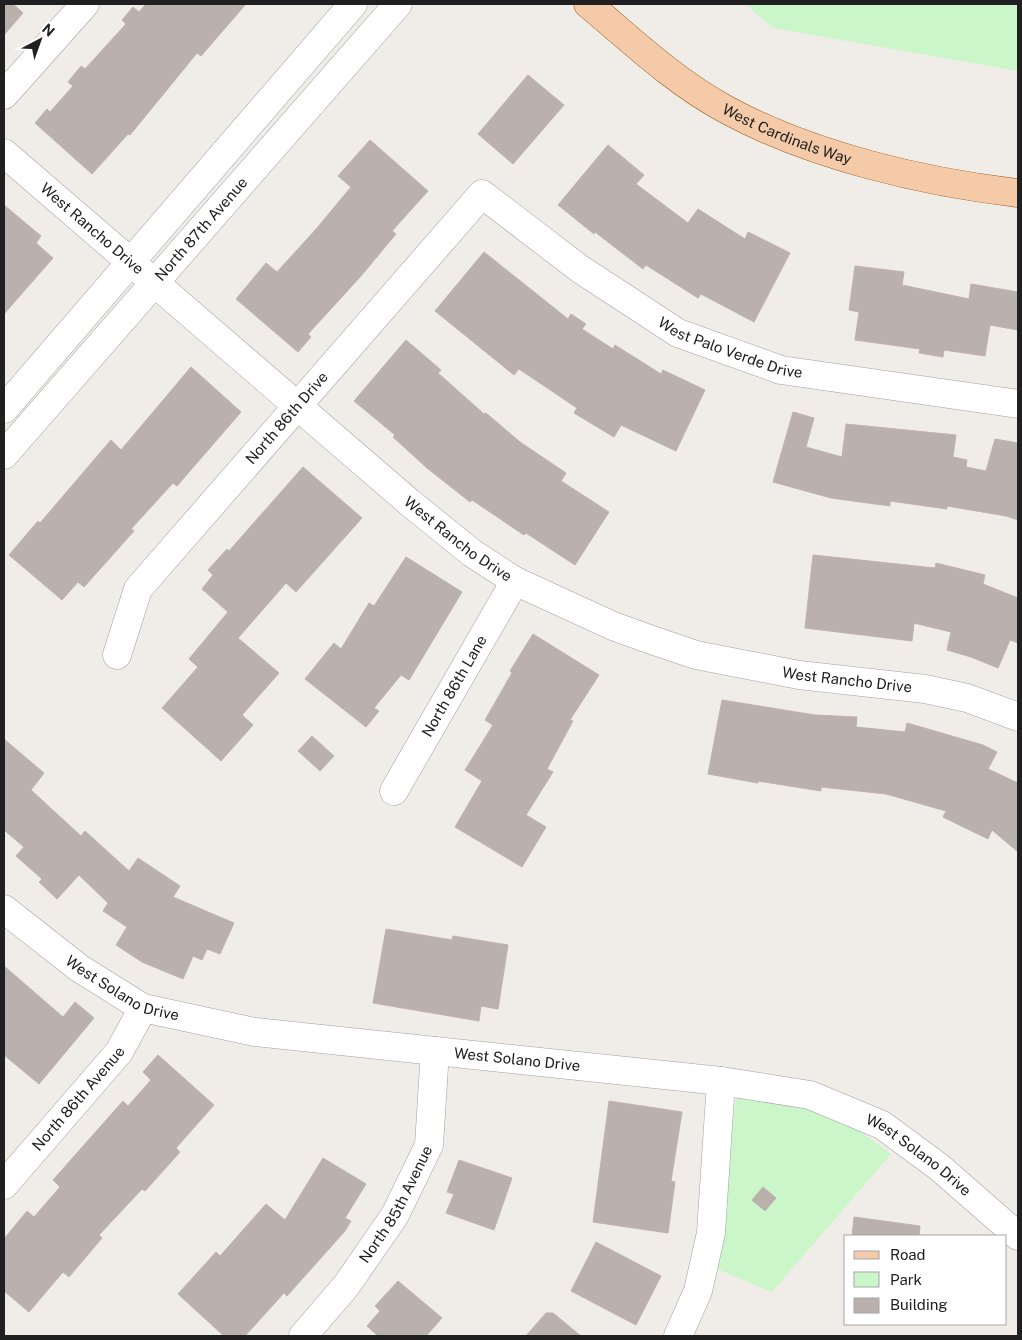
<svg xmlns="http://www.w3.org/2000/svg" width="1022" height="1340" font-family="'Public Sans',sans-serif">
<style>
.park{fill:#cbf6c9}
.building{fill:#bab1ad;stroke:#c1b2ab}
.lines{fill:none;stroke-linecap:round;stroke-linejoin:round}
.minor-casing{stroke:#a1a1a1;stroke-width:29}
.major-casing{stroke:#91530c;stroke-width:29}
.minor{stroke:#fff;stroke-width:28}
.major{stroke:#f5caa8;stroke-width:28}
.labels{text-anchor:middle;stroke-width:4;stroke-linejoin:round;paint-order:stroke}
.street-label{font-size:15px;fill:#202020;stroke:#fff}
</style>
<rect width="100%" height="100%" fill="#f0ece8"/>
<!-- park -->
<path class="park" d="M745 4H1018V71L773 28Z
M736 1097 815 1110 854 1127 891 1154 772 1292 717 1269Z"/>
<!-- building -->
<path class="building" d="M4 4H13L23 13 4 35Z
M146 4H246L201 56 197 53 130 135 128 134 92 174 35 123 47 109 50 112 73 86 68 82 81 66 85 69 126 24 122 20 133 7 139 12Z
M528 75 564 105 513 164 478 134Z
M370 140 428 191 392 231 396 234 361 276 308 334 311 337 298 352 236 299 266 263 277 272 317 228 351 187 338 176Z
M608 145 644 175 636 184 688 223 698 209 745 239 748 232 790 253 754 322 701 294 698 298 646 265 643 269 595 232 594 234 558 205Z
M4 205 41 236 36 243 53 258 4 314Z
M484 252 568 319 571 314 586 324 582 329 613 349 615 345 661 374 663 370 705 390 676 451 621 425 614 437 574 413 577 408 519 369 514 375 435 311Z
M855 266 904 272 902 285 969 299 971 284 1018 292V330L990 325 985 356 944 350 943 357 919 353 920 349 855 340 859 312 849 310Z
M406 340 441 370 438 373 484 414 486 413 520 442 566 473 561 481 609 512 575 565 526 533 524 535 472 500 470 502 427 468 393 437 395 435 354 401Z
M191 367 241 412 177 486 173 483 131 529 134 531 84 587 78 582 62 600 9 555 38 521 40 523 111 440 121 450Z
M793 412 814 418 806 447 842 457 846 424 956 435 953 457 967 460 966 467 986 471 995 439 1018 443V520L1006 516 947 506V509L890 501V506L831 498 773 482Z
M303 467 362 518 296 592 286 583 238 638 279 673 242 715 253 725 221 761 162 708 198 667 189 659 228 612 202 589 213 575 208 570 227 549 229 551Z
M813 555 935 568 936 563 985 575 983 584 1018 598V643L1010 640 998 668 971 657 947 650 951 632 914 623 912 641 805 628Z
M406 557 462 592 409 680 401 675 374 708 379 711 366 727 305 679 334 643 341 649 369 603 374 606Z
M533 634 599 675 570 720 573 721 547 769 553 772 526 815 546 827 522 867 455 827 482 781 465 770 493 725 485 720 512 673 510 671Z
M722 700 815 715 857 717 856 727 905 732 907 723 983 745 997 752 988 769 1018 783V852L992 830 988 839 943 817 946 811 886 794 821 787V791L758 781V783L708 774Z
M312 736 334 756 320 771 298 751Z
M4 739 44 773 31 790 81 836 85 831 129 871 138 858 180 886 173 897 234 923 220 954 207 949 202 960 193 956 183 979 142 962 116 945 127 927 103 911 108 903 79 875 57 899 39 882 42 879 16 856 24 847 4 830Z
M386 929 452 940 453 936 508 945 498 1009 481 1006 479 1021 373 1003Z
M4 966 63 1017 75 1002 94 1018 39 1084 4 1055Z
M158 1055 214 1105 176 1148 180 1152 145 1191 142 1189 99 1235 102 1238 69 1277 63 1272 29 1312 4 1291V1239L27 1211 34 1217 60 1187 53 1180 123 1101 128 1106 151 1080 143 1072Z
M609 1101 682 1112 671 1181 675 1182 668 1233 593 1222Z
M323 1158 366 1184 345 1218 351 1221 345 1231 287 1296 284 1293 245 1336H224L178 1294 216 1252 220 1256 266 1204 285 1220Z
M459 1160 512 1178 494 1230 446 1213 454 1194 447 1192Z
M763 1187 776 1198 765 1211 752 1200Z
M854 1217 920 1226 919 1236H852Z
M596 1242 661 1276 636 1325 571 1291Z
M398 1281 442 1318 426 1336H378L367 1326 380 1311 375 1306Z
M546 1313H553L581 1336H526Z"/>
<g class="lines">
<defs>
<g id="minor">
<path d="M4 95 85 4"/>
<path id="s1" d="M4 153 409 502 472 553 515 581 613 626 646 638 696 655 799 675 925 689 967 698 1018 717"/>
<path d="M4 409 353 4"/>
<path id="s2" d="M4 455 398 4"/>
<path id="s3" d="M117 655 138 589 482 194 580 269 678 333 781 370 1018 404"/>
<path id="s4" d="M394 791 515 581"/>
<path id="s5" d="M4 909 79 968 143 1008 255 1032 721 1081 810 1095 882 1125 939 1167 1018 1236"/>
<path id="s6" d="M4 1185 119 1052 143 1008"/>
<path id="s7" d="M303 1336 346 1286 395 1215 429 1145 435 1051"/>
<path d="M678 1336 698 1291 711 1233 721 1081"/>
</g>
<g id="major">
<path id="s8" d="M588 4C632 41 675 82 727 110 812 156 923 182 1018 193"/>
</g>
</defs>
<!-- minor casing -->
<use href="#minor" class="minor-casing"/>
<!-- major casing -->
<use href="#major" class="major-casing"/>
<!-- minor -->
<use href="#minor" class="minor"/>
<!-- major -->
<use href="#major" class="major"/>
</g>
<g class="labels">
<!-- street labels -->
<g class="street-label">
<text dy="5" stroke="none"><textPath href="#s8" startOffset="240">West Cardinals Way</textPath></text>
<text dy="5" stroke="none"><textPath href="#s1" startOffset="116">West Rancho Drive</textPath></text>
<text dy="5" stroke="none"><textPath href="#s2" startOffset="300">North 87th Avenue</textPath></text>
<text dy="5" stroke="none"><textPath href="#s3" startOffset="888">West Palo Verde Drive</textPath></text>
<text dy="5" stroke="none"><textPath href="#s3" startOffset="296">North 86th Drive</textPath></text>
<text dy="5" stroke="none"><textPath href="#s1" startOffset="596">West Rancho Drive</textPath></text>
<text dy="5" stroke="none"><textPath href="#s1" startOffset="1016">West Rancho Drive</textPath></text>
<text dy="5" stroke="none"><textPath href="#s4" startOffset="121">North 86th Lane</textPath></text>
<text dy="5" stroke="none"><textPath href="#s5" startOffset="144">West Solano Drive</textPath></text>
<text dy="5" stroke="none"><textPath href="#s5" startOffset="549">West Solano Drive</textPath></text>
<text dy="5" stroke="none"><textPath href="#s6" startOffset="114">North 86th Avenue</textPath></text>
<text dy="5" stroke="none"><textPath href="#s5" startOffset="969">West Solano Drive</textPath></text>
<text dy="5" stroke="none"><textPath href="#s7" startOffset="162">North 85th Avenue</textPath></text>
</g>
</g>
<!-- border -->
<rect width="1022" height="1340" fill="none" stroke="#202020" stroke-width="10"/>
<!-- legend -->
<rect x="844" y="1235" width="162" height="90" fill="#ffffff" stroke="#a6a6a6"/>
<rect x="854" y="1251" width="25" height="8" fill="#f5caa8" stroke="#a6a6a6"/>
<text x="890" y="1260" font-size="15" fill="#202020">Road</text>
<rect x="854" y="1272" width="25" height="15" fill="#cbf6c9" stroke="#a6a6a6"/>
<text x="890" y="1285" font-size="15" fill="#202020">Park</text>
<rect x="854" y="1298" width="25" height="15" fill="#bab1ad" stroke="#a6a6a6"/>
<text x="890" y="1310" font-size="15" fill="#202020">Building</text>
<!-- north arrow -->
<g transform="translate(40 40) rotate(41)" stroke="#ffffff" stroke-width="4" paint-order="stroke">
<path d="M0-4L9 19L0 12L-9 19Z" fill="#202020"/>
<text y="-8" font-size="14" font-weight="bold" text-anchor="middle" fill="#202020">N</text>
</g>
</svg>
